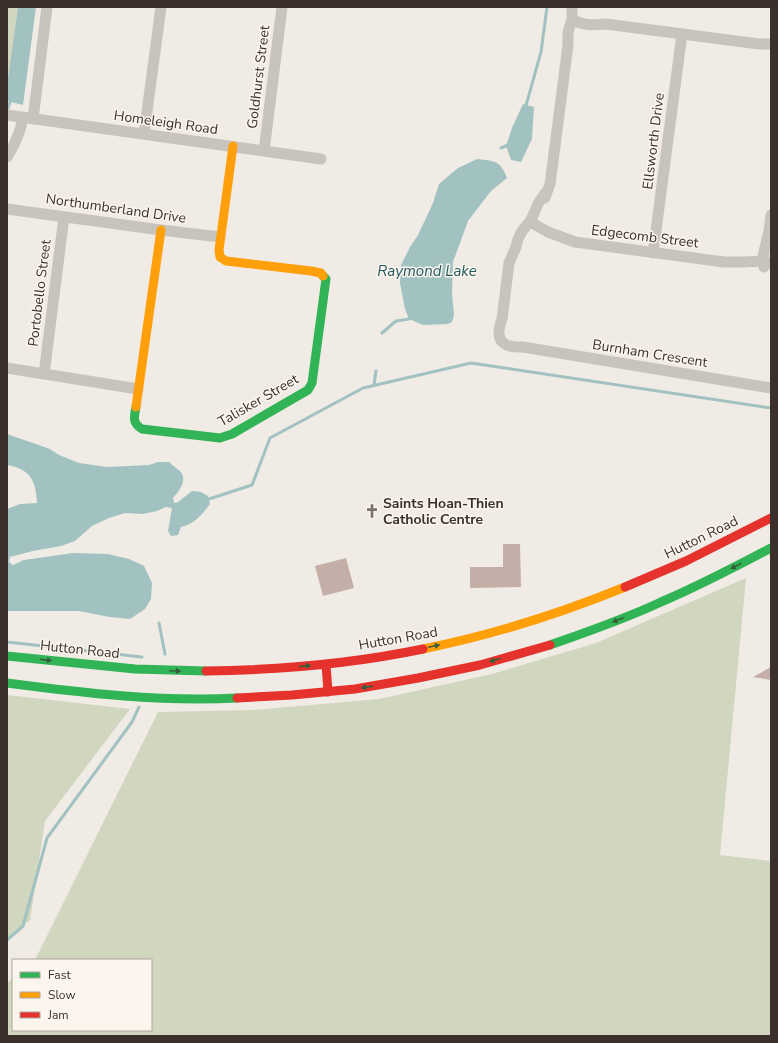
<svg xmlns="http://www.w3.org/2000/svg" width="778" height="1043" font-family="'Nunito Sans',sans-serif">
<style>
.green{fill:#d1d6bf}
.water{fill:#a1c2c1}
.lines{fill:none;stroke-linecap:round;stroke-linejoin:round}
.stream{stroke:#a1c2c1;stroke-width:3}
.building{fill:#c3afa7}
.street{stroke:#c9c3be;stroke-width:11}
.fast{stroke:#30b455;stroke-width:9}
.slow{stroke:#ff9f0a;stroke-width:9}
.jam{stroke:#e5322d;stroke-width:9}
.oneway{fill:#375e3a}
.labels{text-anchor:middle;stroke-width:3;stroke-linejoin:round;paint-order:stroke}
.street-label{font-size:14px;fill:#3b302b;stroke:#fbf5ee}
.poi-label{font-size:14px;font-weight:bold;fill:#3b302b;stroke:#fbf5ee;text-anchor:start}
.water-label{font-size:15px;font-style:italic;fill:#1f5a5e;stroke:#fbf5ee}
</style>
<rect width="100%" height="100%" fill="#f0ebe5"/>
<!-- green -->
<path class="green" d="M7 7H18L7 85Z
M746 578 720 855 771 861V1036H7V983L13 978V1030H151V960H35L158 712 254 710 379 699 492 674 596 643Z
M7 695 130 709 45 821 30 920 7 939Z"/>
<!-- water -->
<path class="water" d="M18 7H36L23 105 7 101V85Z
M523 104 534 107 532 139 521 162 511 160 506 146 512 128Z
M477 159C495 161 500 160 507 178L491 191 468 221 453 262 452 293 454 315 452 322 448 324 423 325 409 319 405 309 400 283 401 265 410 247 418 235 433 203 439 184 458 168Z
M7 434 50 449 59 455 79 463 107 467 149 465 158 462H169C172 465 176 468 180 471 188 480 179 491 173 498L174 503 178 502 192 491 201 492 208 496 210 504C202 515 194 524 181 527L178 535 171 536 168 531 172 508 166 507 157 511 143 514 125 513 109 518 92 526 75 541 61 546 33 551 10 557 9 562 13 565 24 560 73 553 108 554 129 559 144 566 152 583 151 599 145 609 130 619 109 617 79 611H7V509L20 504 37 503C36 480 30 469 7 465Z"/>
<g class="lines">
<!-- stream -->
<path class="stream" d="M8 108 11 99
M525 109 541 52 547 7
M501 148 508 145
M382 333 396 321 409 319 410 316
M374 385 376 371
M206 500 252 485 270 438 363 388 471 363 771 408
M159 623 165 654
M7 642 142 657
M7 940 23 926 47 838 132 722 139 707"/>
</g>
<!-- building -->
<path class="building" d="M503 544H520L521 587 470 588V567H503Z
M346 558 354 588 323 596 315 566Z
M771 667V680L753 677Z"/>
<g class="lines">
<!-- street -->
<path class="street" d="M572 19C582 26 594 25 606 24L759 44H771
M7 115 321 159
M33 119 47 7
M144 134 161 7
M264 151 282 7
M7 157C15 144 21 132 23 117
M547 191 539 202 531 220 522 231 518 239 516 247 509 263 502 319C494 340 502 348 523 347L771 388
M545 198 550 184 551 177 568 45V32L572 19V7
M7 209 161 230 220 237
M531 220 534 224 548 232 575 242 724 262H744L762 261 771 263
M653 253 682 34
M764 267C761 256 766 246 768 235 770 228 770 221 771 215
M7 368 138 389
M44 374 64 217"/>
<!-- fast -->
<path class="fast" d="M136 407C134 417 132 423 142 429L220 438 232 434 308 390 312 383 326 279 323 276
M550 645C587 632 625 619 661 602 699 586 735 567 771 548
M7 656 135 669 206 671
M7 683C83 693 160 702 237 698"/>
<!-- slow -->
<path class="slow" d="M233 146 219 250 220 257 226 261 311 271 321 273 323 276
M136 407 161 230
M423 649C492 635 559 614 625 587"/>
<!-- jam -->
<path class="jam" d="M625 587 686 561 771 518
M326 664 328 692
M206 671C279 670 351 664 423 649
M237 698 292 695 355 689 418 678 480 665 550 645"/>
</g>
<!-- one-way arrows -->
<defs><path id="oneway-solid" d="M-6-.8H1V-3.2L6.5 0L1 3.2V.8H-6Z"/></defs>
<g class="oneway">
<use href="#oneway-solid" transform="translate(736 566) rotate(153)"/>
<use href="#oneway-solid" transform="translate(618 620) rotate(158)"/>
<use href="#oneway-solid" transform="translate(434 646) rotate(-12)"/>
<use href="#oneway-solid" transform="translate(46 660) rotate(7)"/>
<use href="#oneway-solid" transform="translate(495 660) rotate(165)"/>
<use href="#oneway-solid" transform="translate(305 666) rotate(-6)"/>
<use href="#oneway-solid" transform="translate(175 671) rotate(2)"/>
<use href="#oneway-solid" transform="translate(367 687) rotate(172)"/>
</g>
<!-- icons -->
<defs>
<symbol id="church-bare" viewBox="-9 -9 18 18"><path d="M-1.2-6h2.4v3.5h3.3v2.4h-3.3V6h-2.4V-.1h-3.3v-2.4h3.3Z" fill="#7a716c" stroke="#fbf5ee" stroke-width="2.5" paint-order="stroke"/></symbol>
</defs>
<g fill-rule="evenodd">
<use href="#church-bare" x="362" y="501" width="20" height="20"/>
</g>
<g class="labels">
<!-- street labels -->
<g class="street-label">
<text transform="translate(258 77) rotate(-83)" y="5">Goldhurst Street</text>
<text transform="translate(166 122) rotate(8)" y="5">Homeleigh Road</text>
<text transform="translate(653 141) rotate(-83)" y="5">Ellsworth Drive</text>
<text transform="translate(116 208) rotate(8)" y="5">Northumberland Drive</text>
<text transform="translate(645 236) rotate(7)" y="5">Edgecomb Street</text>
<text transform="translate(39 293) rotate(-83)" y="5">Portobello Street</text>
<text transform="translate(650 353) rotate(9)" y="5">Burnham Crescent</text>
<text transform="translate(258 400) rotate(-30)" y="5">Talisker Street</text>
<text transform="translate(701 537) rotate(-26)" y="5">Hutton Road</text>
<text transform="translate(398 638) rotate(-10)" y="5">Hutton Road</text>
<text transform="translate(80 649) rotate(6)" y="5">Hutton Road</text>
</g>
<!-- poi labels -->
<g class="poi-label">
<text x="383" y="508">Saints Hoan-Thien<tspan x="383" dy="16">Catholic Centre</tspan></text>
</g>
<!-- water labels -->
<g class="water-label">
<text x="427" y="276">Raymond Lake</text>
</g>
</g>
<!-- border -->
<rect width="778" height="1043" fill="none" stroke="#3b302b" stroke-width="16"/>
<!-- legend -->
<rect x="12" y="959" width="140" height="72" fill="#fbf5ee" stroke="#aea6a0"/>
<rect x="20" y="972" width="20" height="6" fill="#30b455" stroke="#aea6a0"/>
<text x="48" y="979" font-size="12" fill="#3b302b">Fast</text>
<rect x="20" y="992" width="20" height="6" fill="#ff9f0a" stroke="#aea6a0"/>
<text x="48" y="999" font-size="12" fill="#3b302b">Slow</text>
<rect x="20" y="1012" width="20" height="6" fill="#e5322d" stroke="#aea6a0"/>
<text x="48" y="1019" font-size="12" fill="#3b302b">Jam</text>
</svg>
